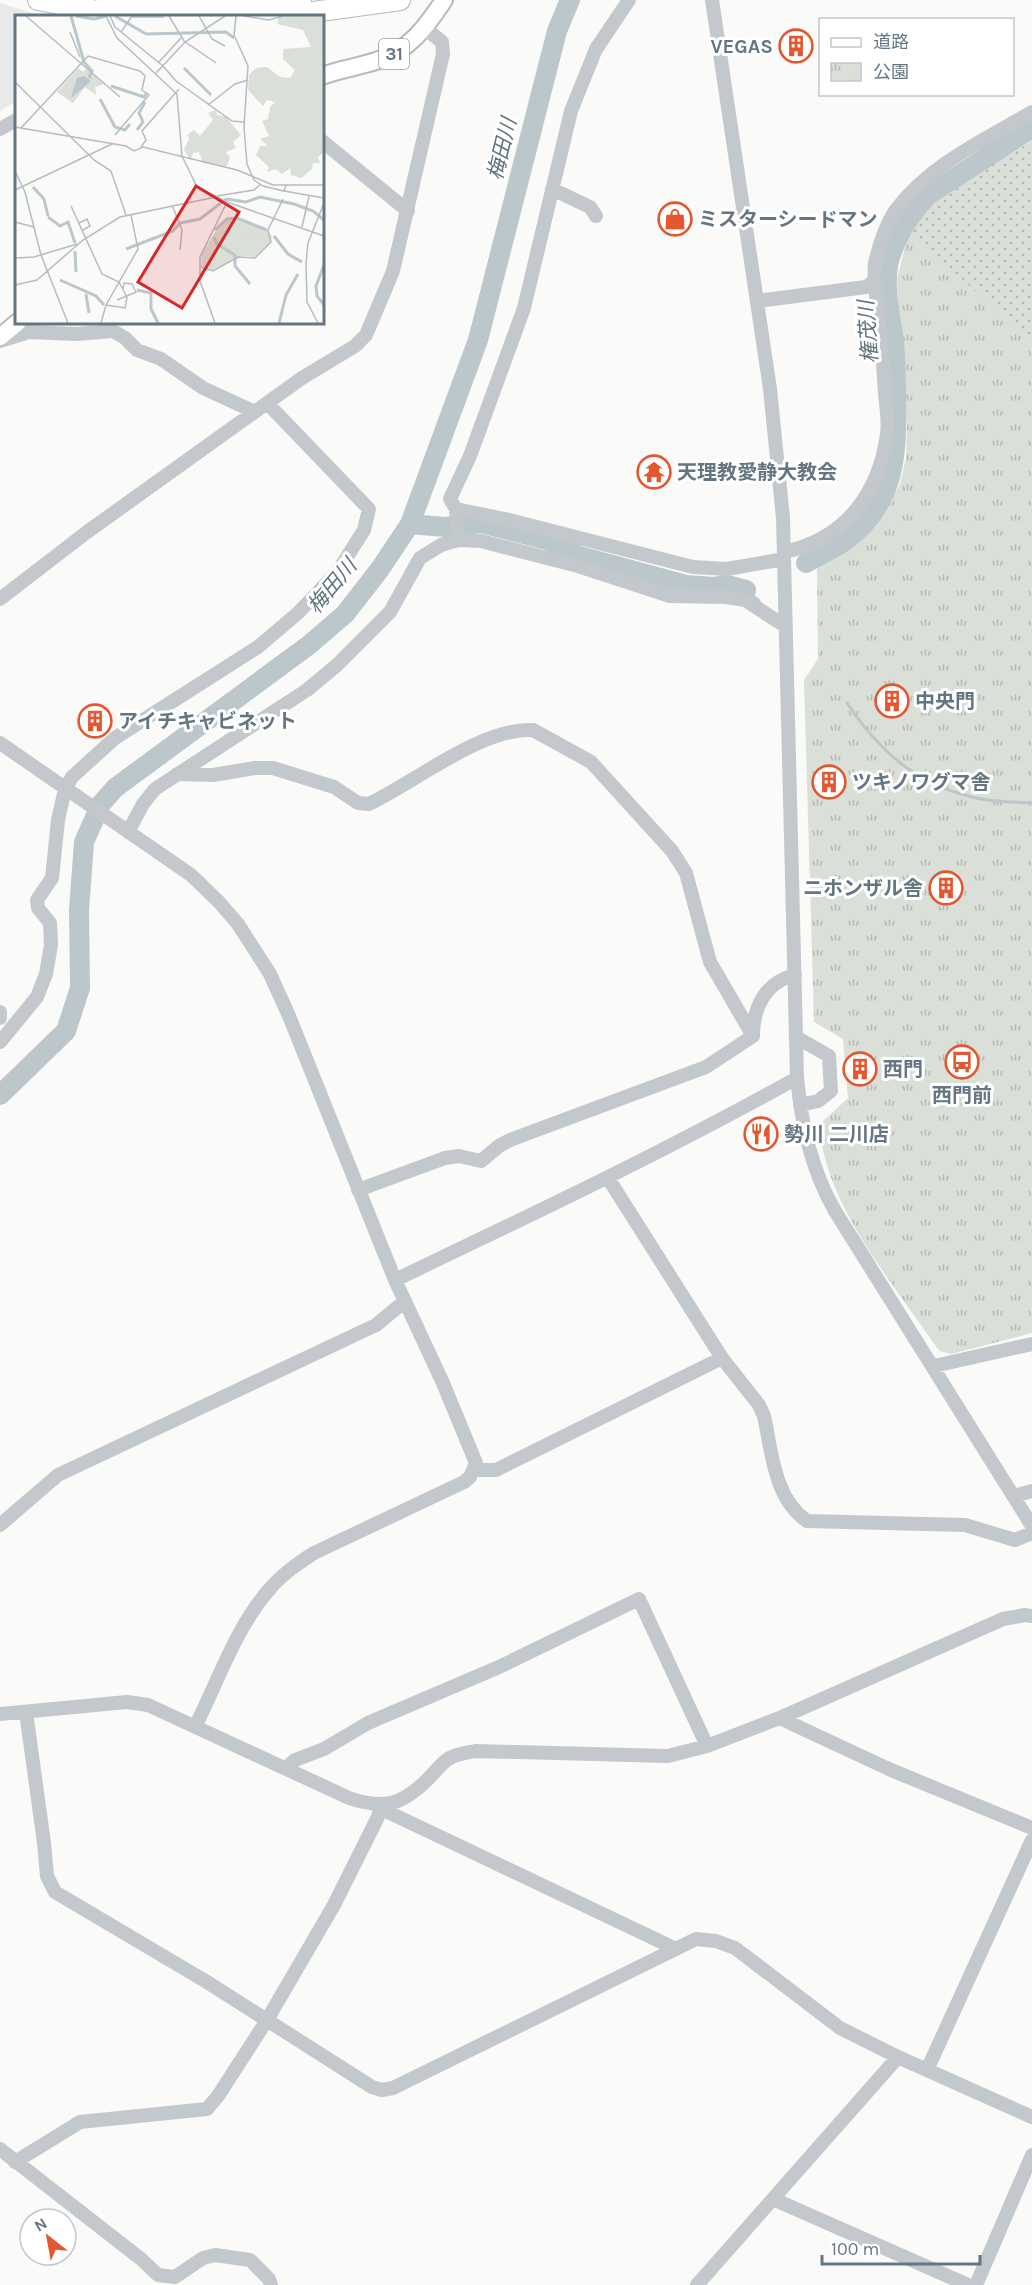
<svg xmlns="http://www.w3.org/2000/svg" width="1032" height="2285" font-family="Karla,'Noto Sans JP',sans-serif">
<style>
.built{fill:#e8e9e9}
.park{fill:url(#park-tufts)}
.garden{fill:url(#garden-dots)}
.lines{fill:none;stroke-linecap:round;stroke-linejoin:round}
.stream{stroke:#bbc7cb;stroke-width:3}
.river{stroke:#bbc7cb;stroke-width:20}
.major-casing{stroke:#b5babe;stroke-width:20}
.highway-casing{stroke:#b4b9bd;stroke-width:22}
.minor{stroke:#c3c8cc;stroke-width:14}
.major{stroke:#fff;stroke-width:16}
.highway{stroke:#fff;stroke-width:20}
.labels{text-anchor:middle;stroke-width:6;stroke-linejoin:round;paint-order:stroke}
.shield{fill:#fff;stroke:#939fa8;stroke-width:1.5}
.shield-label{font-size:18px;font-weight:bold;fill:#657683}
.poi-label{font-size:20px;font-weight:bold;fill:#657683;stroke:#fff;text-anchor:start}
.water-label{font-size:21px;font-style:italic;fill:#60757c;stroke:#fff}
.inset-river{fill:none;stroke:#bbc7cb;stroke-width:3}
.inset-road{fill:none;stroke:#b5bdc2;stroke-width:1.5}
.view{fill:#d62828;fill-opacity:0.15;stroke:#d62828;stroke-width:3}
.inset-edge{fill:none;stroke:#657683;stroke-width:3}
</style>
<defs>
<pattern id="park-tufts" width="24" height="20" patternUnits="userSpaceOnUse" patternTransform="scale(1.5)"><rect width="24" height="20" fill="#dadfd7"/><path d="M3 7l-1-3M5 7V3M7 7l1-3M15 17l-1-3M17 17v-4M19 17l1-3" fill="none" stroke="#b4b9b4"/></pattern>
<pattern id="garden-dots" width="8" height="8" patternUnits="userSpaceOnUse" patternTransform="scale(1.5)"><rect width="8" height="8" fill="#dadfd7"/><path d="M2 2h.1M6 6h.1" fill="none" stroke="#b4b9b4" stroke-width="1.8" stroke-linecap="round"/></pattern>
</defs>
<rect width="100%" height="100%" fill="#fafaf8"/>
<!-- built -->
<path class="built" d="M0 3 42 16H16V101L0 111Z"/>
<!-- park -->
<path class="park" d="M1032 141V1333L951 1354 940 1351 935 1345C890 1279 826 1206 819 1125L848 1098 843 1039 814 1022 804 680 818 659 817 566 848 547 864 533 890 502 900 484 906 458 907 425 900 364 897 278 907 240 918 220 939 197Z"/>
<!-- garden -->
<path class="garden" d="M1032 141V341L910 233C936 188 989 167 1032 141Z"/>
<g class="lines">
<!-- stream -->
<path class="stream" d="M746 590 759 601
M847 703C881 754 920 787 981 799 998 802 1015 802 1032 803"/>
<!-- river -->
<path class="river" d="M410 524 445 527 481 523 547 540 579 556 686 585 714 587 727 585 746 590
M806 563C817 556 830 551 842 543 893 508 898 459 896 402 896 382 896 362 894 343 891 319 884 290 888 266 893 240 910 214 928 195L1032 128
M0 1095 66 1031 80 988 79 910 84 842 101 804 115 788 309 645 345 614 380 569 410 524 478 340 557 31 570 0"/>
<defs>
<path id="major" d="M322 76C340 69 358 67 376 61 409 51 426 27 444 0
M0 337 18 322"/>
<path id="highway" d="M38 0 124 16
M106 0 176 9 251 7 301 0
M284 16 400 0"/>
</defs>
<!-- major casing -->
<use href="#major" class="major-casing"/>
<!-- highway casing -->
<use href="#highway" class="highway-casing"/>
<!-- minor -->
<path class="minor" d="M712 0 770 389 783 518 797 1078C802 1126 811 1169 835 1211L1032 1526
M0 129 16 120
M322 141 408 211
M552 189 590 207 596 216
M757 301 866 287C869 285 871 284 873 281 876 276 874 268 875 263 879 246 885 226 895 211 929 165 984 140 1032 112
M0 341 29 332 76 334 113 331 125 338 137 350 161 359 203 388 255 412
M456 509 505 519 693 567 727 569 784 559
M458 540 481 541 578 566 670 596 726 597 745 600 785 626
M784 552C845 539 879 494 887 434 889 421 886 406 885 393 883 355 879 317 874 279
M0 599 87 532 302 378 355 346 366 335 393 271 443 54 442 42 425 28
M0 743 191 875 219 902 238 924 270 974 289 1016 395 1280 443 1383 476 1463 470 1477 464 1482 314 1553C297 1564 281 1575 268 1591 237 1626 217 1683 196 1725
M177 774 213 775 255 768H273L334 787 358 803 369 804C415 782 483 727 533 730L591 762 672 851 686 873 710 962 753 1036
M128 832 143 804 155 789 307 690 337 665 390 612 420 558 441 545 458 540 456 509 450 499 470 456 524 308 571 111 596 49 629 0
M0 1012V1018
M753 1036C753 1008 765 982 795 975
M796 1037 829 1056 831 1091 818 1101 800 1105
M0 1042 37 997 46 974 51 945 50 923 38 908 37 900 52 878 58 820 65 789 72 777 115 738 258 647 298 613 338 571 364 530 369 509 267 403
M608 1178 722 1358 759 1405 764 1416C772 1453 774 1498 807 1521L965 1525 1015 1540 1032 1533
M358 1190 445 1158 459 1156 481 1161 499 1146 510 1140 706 1067 753 1036
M395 1280C531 1215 666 1151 797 1078
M934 1366 1032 1344
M475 1470H496L722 1358
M1013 1496 1032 1491
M0 1525 58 1475 376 1325 405 1301
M26 1712 44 1843 47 1876 55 1892 207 1982 372 2087 382 2090 393 2088 696 1939 716 1941 735 1948 840 2028 898 2057
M0 1714 127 1702 148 1705 349 1798C384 1810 402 1805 428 1779 434 1773 441 1764 448 1759 456 1754 465 1753 475 1751L668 1756 707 1746 782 1717 1003 1619 1025 1615 1032 1616
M782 1717 788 1722 891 1770 1032 1828
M286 1768 295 1760 324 1749 368 1723 499 1667 639 1599 707 1746
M1032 1840 927 2070 1032 2117
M0 2149 141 2259 158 2275 175 2277 203 2258 215 2255 250 2260 269 2279 271 2285
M15 2162 80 2122 207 2109 218 2096 267 2020 334 1905 378 1817 381 1805 390 1813 674 1948
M773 2199 968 2285
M697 2285 898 2057 927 2070
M976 2285 1032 2155"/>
<!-- major -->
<use href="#major" class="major"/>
<!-- highway -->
<use href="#highway" class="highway"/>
</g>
<!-- icons -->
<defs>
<symbol id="building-ring" viewBox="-11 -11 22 22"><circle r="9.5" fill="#fff" stroke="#e4572e" stroke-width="1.5"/><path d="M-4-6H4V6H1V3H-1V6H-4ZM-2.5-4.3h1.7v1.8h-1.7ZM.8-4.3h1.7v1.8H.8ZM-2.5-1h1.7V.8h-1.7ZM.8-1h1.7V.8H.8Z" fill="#e4572e"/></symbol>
<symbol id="shop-ring" viewBox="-11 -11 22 22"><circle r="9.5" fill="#fff" stroke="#e4572e" stroke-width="1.5"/><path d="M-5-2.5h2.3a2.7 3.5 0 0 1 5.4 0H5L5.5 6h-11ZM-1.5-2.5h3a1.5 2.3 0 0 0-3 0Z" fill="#e4572e"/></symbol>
<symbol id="temple-ring" viewBox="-11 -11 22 22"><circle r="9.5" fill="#fff" stroke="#e4572e" stroke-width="1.5"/><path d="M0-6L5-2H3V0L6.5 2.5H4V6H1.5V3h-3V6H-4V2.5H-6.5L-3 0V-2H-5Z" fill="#e4572e"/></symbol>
<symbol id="bus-ring" viewBox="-11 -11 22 22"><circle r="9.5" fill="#fff" stroke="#e4572e" stroke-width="1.5"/><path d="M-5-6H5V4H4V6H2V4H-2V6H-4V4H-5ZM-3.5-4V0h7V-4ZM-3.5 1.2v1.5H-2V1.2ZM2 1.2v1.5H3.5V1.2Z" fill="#e4572e"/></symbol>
<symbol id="restaurant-ring" viewBox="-11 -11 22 22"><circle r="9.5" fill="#fff" stroke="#e4572e" stroke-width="1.5"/><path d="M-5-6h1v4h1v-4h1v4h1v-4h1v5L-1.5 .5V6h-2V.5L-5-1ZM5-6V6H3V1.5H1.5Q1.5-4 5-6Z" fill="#e4572e"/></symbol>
</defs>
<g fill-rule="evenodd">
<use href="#building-ring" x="777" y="27" width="38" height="38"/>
<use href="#shop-ring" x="656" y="200" width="38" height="38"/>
<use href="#temple-ring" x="635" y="453" width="38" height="38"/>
<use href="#building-ring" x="873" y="682" width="38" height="38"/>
<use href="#building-ring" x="76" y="702" width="38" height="38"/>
<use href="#building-ring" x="810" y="763" width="38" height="38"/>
<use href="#building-ring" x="927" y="869" width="38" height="38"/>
<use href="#bus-ring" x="943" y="1043" width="38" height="38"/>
<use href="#building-ring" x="841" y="1050" width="38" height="38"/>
<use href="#restaurant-ring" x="742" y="1115" width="38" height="38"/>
</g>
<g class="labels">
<!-- shield labels -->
<rect class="shield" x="379" y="39" width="30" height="30" rx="4.5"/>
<g class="shield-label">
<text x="394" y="60">31</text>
</g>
<!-- poi labels -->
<g class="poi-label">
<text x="773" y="53" text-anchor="end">VEGAS</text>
<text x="698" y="226">ミスターシードマン</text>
<text x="677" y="479">天理教愛静大教会</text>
<text x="915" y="708">中央門</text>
<text x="118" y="728">アイチキャビネット</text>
<text x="852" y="789">ツキノワグマ舎</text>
<text x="923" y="895" text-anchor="end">ニホンザル舎</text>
<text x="883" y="1076">西門</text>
<text x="962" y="1102" text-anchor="middle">西門前</text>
<text x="784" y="1141">勢川 二川店</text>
</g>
<!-- water labels -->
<g class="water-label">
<text transform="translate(502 149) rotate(-76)" y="7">梅田川</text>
<text transform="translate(868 332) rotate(-94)" y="7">権茂川</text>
<text transform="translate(332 586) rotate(-50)" y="7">梅田川</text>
</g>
</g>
<!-- overview -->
<g transform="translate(15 15)">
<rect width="309" height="309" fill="#fafaf8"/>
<path d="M264 1H309V137L303 142 305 148H298L297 154 286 163 276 160 275 153 267 159 260 154 252 157 254 152 241 140 245 131H253L245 124 254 121 247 106 253 104 255 92 260 87 252 85 248 91 233 75 234 60 241 53 252 52 265 62 275 63 280 55 268 44V34L296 32 288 15 262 9Z" fill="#dadfd7"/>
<path d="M63 53 68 57 71 54 89 69 80 72 81 80 70 72 58 88 42 77ZM201 95 202 100 211 102 226 120 218 127 221 133 211 137 215 143 211 152 188 148 184 137 178 138 176 146 169 135 174 123 172 120 179 115 185 121 198 105 193 98ZM225 203 252 215 257 222 255 228 240 242 229 241 198 255 186 251 187 239 201 216 214 204Z" fill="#dadfd7"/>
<path d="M225 203 240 209 241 219 245 217 247 221 227 225 223 213 217 215 213 204Z" fill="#dadfd7"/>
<path d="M69 61 76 66 56 83 62 63Z" fill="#bbc7cb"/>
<path class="inset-river" d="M56 1 69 47 77 56 74 63M61 1 79 4 91 1M100 1 131 19 211 17 219 23M169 53 196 80M96 71 129 82 131 79M85 84 100 112 110 115 115 109M122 115 128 107 124 98 130 87M18 172 29 184 33 201M33 202 45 211 53 207 60 228M200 215 212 204 222 203 252 215M259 221 273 239 287 247M199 222 202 229 220 240V251L235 269M111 234 158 216 165 208 185 204 211 184 231 187 245 182 279 189 298 196 309 205M60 236 61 257M309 250 301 271 302 281 309 290M45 265 81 281 89 290M122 275 136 278V294L143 308M71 279 74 298M264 308 271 280 283 259"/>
<path class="inset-road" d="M11 1 105 82M91 1 102 23 162 79 167 141 182 172 212 187 309 221M95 1 100 12 148 51 161 66 217 106 229 107M154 1 169 26 201 48M184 1 197 24 210 31M221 1 219 20 233 51 229 112 232 149 239 165 248 171 269 176 271 170M229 1 254 5 268 1M117 2H149M55 17 65 42M106 17 117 1M144 47 166 23M141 58 170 27 210 1M0 67 79 145 96 156 111 200M193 90 220 69 233 65M0 112 111 131 119 136 128 132 222 155 258 170H309M6 113 73 41 125 56 130 61 127 75 134 80 100 120M126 132 131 125 127 116 164 74M0 156 10 177 26 240 53 308M0 175 97 129M269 176 309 183M202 181 239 175 246 169M157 190 167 215 165 235M56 191 87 259 104 267 112 282 110 293 91 290M0 207 19 212M64 208 72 204 75 211 68 215M287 212 294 181M0 243 19 242 62 229M186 252 198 256 223 242 240 243 256 227 253 215 268 184M0 270 22 265 68 225 105 202 201 182M102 285 121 277 117 269 109 268 108 274M86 308 91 290 123 234 116 200M200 308 185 266V242L212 187M303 308 292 287 291 248 293 228 309 188"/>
<path class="view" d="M181 171 224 197 167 293 123 267Z"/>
<rect width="309" height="309" class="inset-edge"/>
</g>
<!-- legend -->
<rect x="819" y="18" width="195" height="78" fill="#ffffff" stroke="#c1c8cd" stroke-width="1.5"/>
<rect x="831" y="38" width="30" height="9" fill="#ffffff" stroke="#c1c8cd" stroke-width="1.5"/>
<text x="873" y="48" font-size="18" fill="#657683">道路</text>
<rect x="831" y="63" width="30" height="18" fill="url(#park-tufts)" stroke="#c1c8cd" stroke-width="1.5"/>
<text x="873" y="78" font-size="18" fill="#657683">公園</text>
<!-- north arrow -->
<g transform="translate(48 2237) rotate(329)"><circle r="28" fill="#ffffff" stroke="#c1c8cd" stroke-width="1.5"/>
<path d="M0-4.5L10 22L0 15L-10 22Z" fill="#e4572e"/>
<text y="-9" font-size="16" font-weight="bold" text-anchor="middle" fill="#657683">N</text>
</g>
<!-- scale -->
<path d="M822 2255v9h158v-9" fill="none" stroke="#657683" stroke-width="3"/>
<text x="831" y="2255" font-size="18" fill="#657683" stroke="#ffffff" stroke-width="4.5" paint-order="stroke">100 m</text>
</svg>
